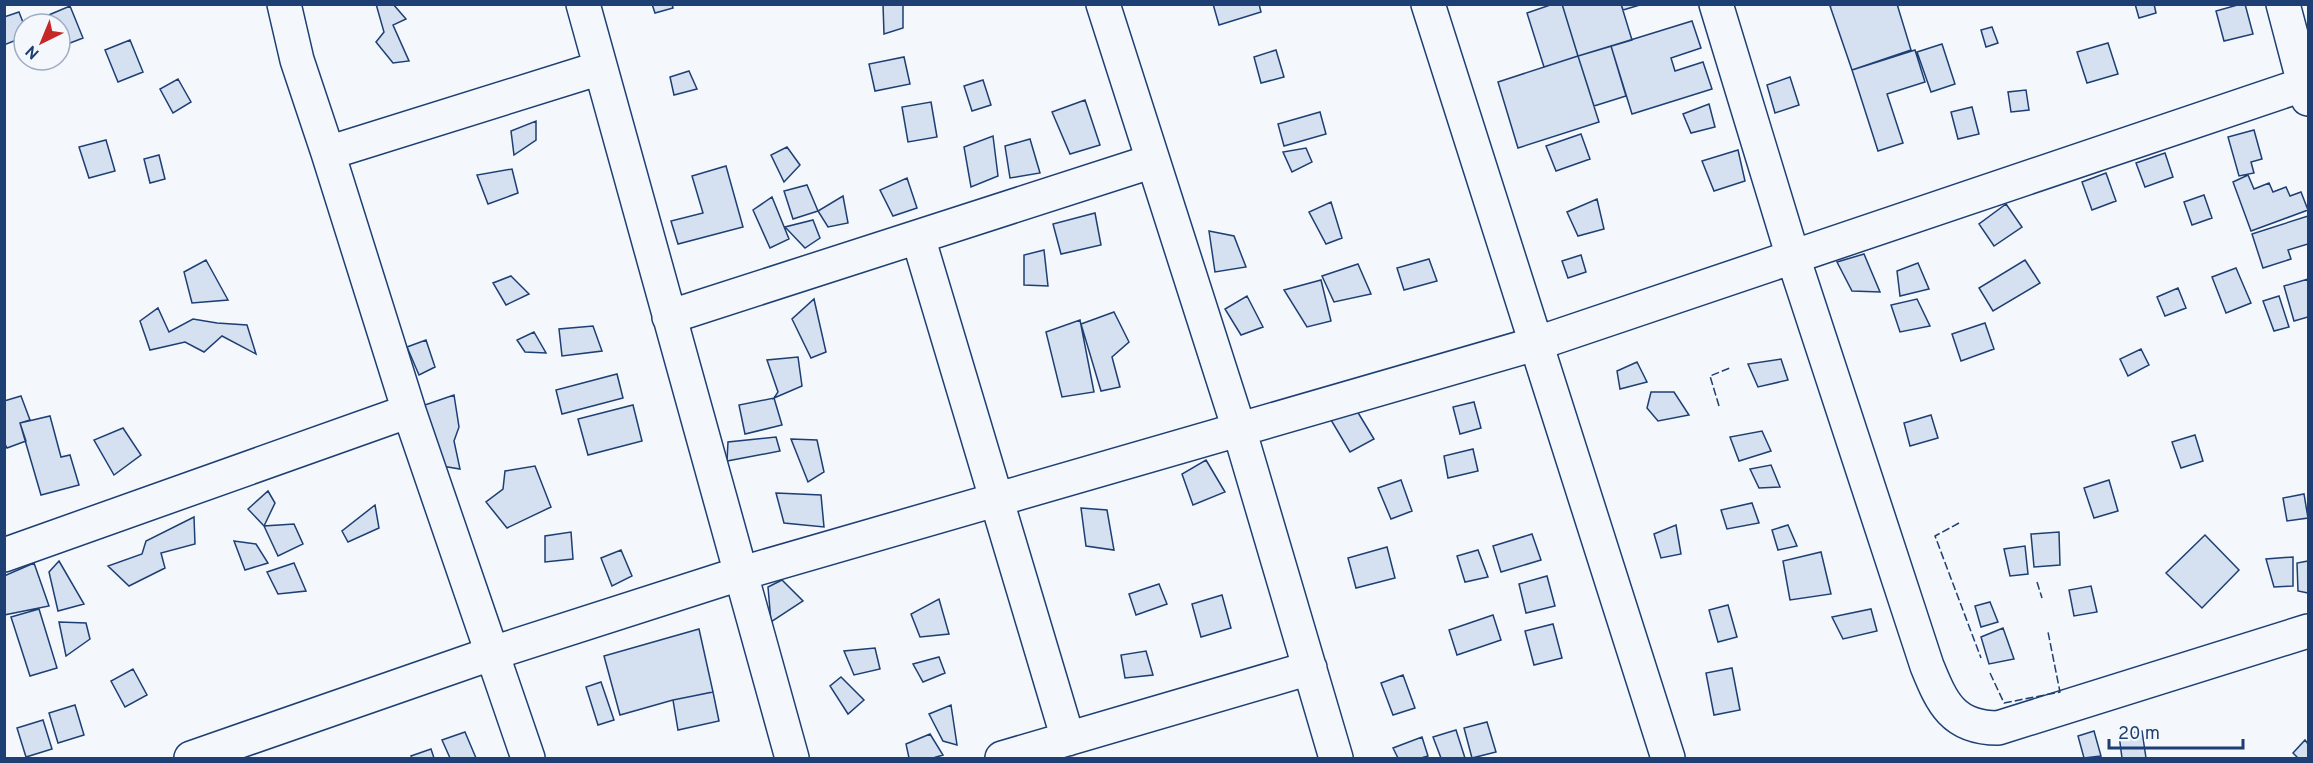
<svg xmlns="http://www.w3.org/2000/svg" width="2313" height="763" font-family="Overpass,sans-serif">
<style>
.building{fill:#d5e0f0;stroke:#1d3f73;stroke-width:1.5}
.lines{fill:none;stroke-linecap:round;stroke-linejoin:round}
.street-casing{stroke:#1d3f73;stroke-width:36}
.street{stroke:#f4f7fb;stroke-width:33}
.fence{stroke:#1d3f73;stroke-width:1.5;stroke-dasharray:8 3;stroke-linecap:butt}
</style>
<rect width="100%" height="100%" fill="#f4f7fb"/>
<!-- building -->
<path class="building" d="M376 4H393L406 19 393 25 409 61 393 63 376 42 384 32Z
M652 4H672L673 8 655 13Z
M883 4H903V28L884 34Z
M1213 4H1259L1261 12 1219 25Z
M1553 4H1562L1578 56 1544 67 1527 13Z
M1562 4H1621L1632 40 1578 56Z
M1621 4H1643L1623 10Z
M1836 4H1897L1911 50 1852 70 1830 6Z
M2135 4H2154L2156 13 2139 18Z
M2241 4H2245L2253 34 2224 41 2216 11Z
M70 6 83 38 60 47V24H47L44 17Z
M19 12 24 25V37L4 45V17Z
M1692 21 1701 48 1671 58 1675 71 1703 62 1712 89 1632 114 1611 46Z
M1992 27 1998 43 1986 47 1981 30Z
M130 40 143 72 118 82 105 50Z
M2108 43 2118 74 2087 83 2077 52Z
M1942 44 1955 84 1931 92 1917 52Z
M1611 46 1626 96 1594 106 1578 56Z
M1276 50 1284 77 1261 83 1254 57Z
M1915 50 1925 82 1887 94 1903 143 1878 151 1852 70Z
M1578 56 1599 122 1518 148 1498 82Z
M904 57 910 84 875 91 869 64Z
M689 71 697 89 674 95 670 77Z
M1790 77 1799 105 1775 113 1767 85Z
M178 79 191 102 173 113 160 89Z
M983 80 991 105 972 111 964 86Z
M2026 90 2029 110 2011 112 2008 92Z
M1085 100 1100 145 1070 154 1052 112Z
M931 102 937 137 908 142 902 107Z
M1709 104 1715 127 1691 133 1683 114Z
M1972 107 1979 134 1958 139 1951 112Z
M1320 112 1326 134 1284 146 1278 124Z
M536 121V140L514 155 511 131Z
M2254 130 2262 159 2251 162 2254 173 2239 176 2228 137Z
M1581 134 1590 159 1556 171 1546 146Z
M993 136 998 176 971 187 964 147Z
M1030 139 1040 173 1010 178 1005 146Z
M106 140 115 171 89 178 79 147Z
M787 147 800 165 784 182 771 155Z
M1306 148 1312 162 1292 172 1283 152Z
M1738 150 1745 181 1714 191 1702 161Z
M2165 153 2173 177 2145 187 2136 163Z
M159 155 165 179 150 183 144 159Z
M726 166 743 227 678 244 671 221 703 213 692 176Z
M512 169 518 193 488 204 477 175Z
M2106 173 2116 201 2092 210 2082 182Z
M2248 175 2254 189 2269 183 2273 192 2286 187 2290 196 2301 192 2308 210 2251 231 2233 182Z
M907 178 917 208 893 216 880 190Z
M807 185 818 211 793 219 784 191Z
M2204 195 2212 218 2192 225 2184 202Z
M843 196 848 223 828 227 818 211Z
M772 197 789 239 770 248 753 210Z
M1597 199 1604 229 1578 236 1567 212Z
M1331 202 1342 238 1326 244 1309 212Z
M2006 204 2022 227 1994 246 1979 224Z
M1095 213 1101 245 1061 254 1053 224Z
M2308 216V244L2288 250 2291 259 2263 268 2252 234Z
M813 220 820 238 805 248 785 227Z
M1209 231 1234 236 1246 267 1215 272Z
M1044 250 1048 286 1024 285V255Z
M1864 254 1880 292 1852 291 1837 262Z
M1581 255 1586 272 1568 278 1562 261Z
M1429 259 1437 281 1404 290 1397 268Z
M206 260 228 300 192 303 184 272Z
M2025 260 2040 283 1993 311 1979 288Z
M1918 263 1929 289 1900 296 1897 271Z
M1358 264 1371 294 1334 302 1322 276Z
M2236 268 2251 303 2226 313 2212 277Z
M511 276 529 294 506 305 493 283Z
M2308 279V317L2294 321 2284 286Z
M1321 280 1331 321 1307 327 1284 290Z
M2178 288 2186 308 2165 316 2157 297Z
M1247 296 1263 327 1241 335 1225 309Z
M2279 296 2289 327 2274 331 2263 301Z
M814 299 826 352 811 358 792 319Z
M1917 299 1930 326 1900 332 1891 305Z
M158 308 169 332 193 319 217 323 247 325 256 354 222 336 204 352 185 342 150 350 140 321Z
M1114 312 1129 342 1112 357 1120 387 1101 391 1081 324Z
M1080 320 1094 392 1062 397 1046 332Z
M1985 323 1994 349 1961 361 1952 334Z
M593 326 602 351 562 356 559 329Z
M534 332 546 353 525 352 517 340Z
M426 340 435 367 419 375 407 347Z
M2141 349 2149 365 2128 376 2120 359Z
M798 357 802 386 774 398 778 392 767 360Z
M1781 359 1788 380 1758 387 1748 364Z
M1637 362 1647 382 1620 389 1617 371Z
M617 374 623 398 562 414 556 390Z
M1651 392H1674L1689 415 1658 421 1647 408Z
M454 395 459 427 454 441 460 469 442 466 422 406Z
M21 396 30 420 20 423 26 441 7 448 4 442V401Z
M774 398 782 425 745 434 739 405Z
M1474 402 1481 428 1460 434 1453 407Z
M633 405 642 441 588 455 578 419Z
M1354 406 1374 439 1350 452 1331 420Z
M1931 415 1938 438 1910 446 1904 423Z
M50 416 61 457 70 455 79 485 41 495 20 423Z
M123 428 141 455 114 475 94 440Z
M1762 431 1771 451 1739 461 1730 437Z
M2195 435 2203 461 2181 468 2172 442Z
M776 437 780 451 727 461 728 442Z
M791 439 817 440 824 472 808 482Z
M1473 449 1478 471 1448 478 1444 456Z
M1206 460 1225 492 1193 505 1182 474Z
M1771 465 1780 487 1759 488 1750 469Z
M535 466 551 507 507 528 486 502 503 489 505 471Z
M1401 480 1412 511 1391 519 1378 488Z
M2109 480 2118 511 2094 518 2084 488Z
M268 491 275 503 264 526 248 509Z
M776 493 821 495 824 527 784 523Z
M2304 494 2308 518 2287 521 2283 498Z
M1752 503 1759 523 1727 529 1721 510Z
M375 505 379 528 348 542 342 531Z
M1081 508 1107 510 1114 550 1086 546Z
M194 517 195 544 161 553 165 568 129 586 108 566 142 554 146 541Z
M294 524 303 544 278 556 264 526Z
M1676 525 1681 554 1661 558 1654 534Z
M1788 525 1797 546 1778 550 1772 530Z
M571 532 573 559 545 562V536Z
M2059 532 2060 565 2034 567 2031 534Z
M1532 534 1541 560 1501 572 1493 546Z
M2205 535 2239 570 2202 608 2166 573Z
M234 541 256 544 268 563 245 570Z
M2025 546 2028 574 2010 576 2004 549Z
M1387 547 1395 578 1356 588 1348 558Z
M621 550 632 576 612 586 601 558Z
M1478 550 1488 577 1465 582 1457 556Z
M1821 552 1831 594 1790 600 1783 561Z
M2293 557V586L2274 587 2266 559Z
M59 561 84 604 58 611 49 572Z
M2308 561V593L2298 591 2297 563Z
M34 563 49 606 4 615V576Z
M294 563 306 591 278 594 267 572Z
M1547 576 1555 606 1526 613 1519 584Z
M782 580 803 601 771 622 768 587Z
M1159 584 1167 604 1136 615 1129 594Z
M2091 586 2097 612 2074 616 2069 590Z
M1222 595 1231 628 1201 637 1192 604Z
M939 599 949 634 920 637 911 614Z
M1990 602 1998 622 1981 627 1975 606Z
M1728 605 1737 637 1718 642 1709 610Z
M39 609 57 668 30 676 11 617Z
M1871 609 1877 631 1843 639 1832 617Z
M1493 615 1501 640 1457 655 1449 630Z
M59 622 86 623 90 639 66 656Z
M1553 624 1562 658 1534 665 1525 631Z
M2003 628 2014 659 1989 664 1981 637Z
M699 629 713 692 673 700 620 715 604 656Z
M875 648 880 669 854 675 844 651Z
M1146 651 1153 675 1125 678 1121 655Z
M939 657 945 673 923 682 913 664Z
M1732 668 1740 710 1714 715 1706 673Z
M133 669 147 695 125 707 111 681Z
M1403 675 1415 708 1393 715 1381 683Z
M841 677 864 700 848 714 830 686Z
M601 682 614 720 598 725 586 687Z
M713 692 719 721 678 730 673 700Z
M75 705 84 735 58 743 49 713Z
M951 705 957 745 943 741 929 714Z
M43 720 52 749 26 757 17 728Z
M1487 722 1496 752 1472 758 1464 728Z
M1456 730 1465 758H1441L1433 737Z
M2094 731 2101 756 2084 758 2078 736Z
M2142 731 2146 758H2122L2119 735Z
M465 732 476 758H450L442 740Z
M930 734 943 755 933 758H909L906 744Z
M1422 737 1428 756 1421 758H1398L1393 748Z
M2305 740 2308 744V758H2298L2293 753Z
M431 749 434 758H412L411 756Z"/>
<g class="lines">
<defs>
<path id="street" d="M284 4 297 60 328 153 409 411 528 758
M583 4 792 758
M1103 4 1239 429 1336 758
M1428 4 1668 758
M1716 4 1793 257 1927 666C1942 703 1953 728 1998 728L2308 631
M2283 4 2308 99
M328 153 600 68
M918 237 1068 739
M669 317 1153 161
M4 555 409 411
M191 758 493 653 739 574 1535 344 2308 83
M1002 758 1310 668"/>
</defs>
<!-- street casing -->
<use href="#street" class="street-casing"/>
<!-- street -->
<use href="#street" class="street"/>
<!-- fence -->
<path class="fence" d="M1719 406 1710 376 1730 368
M1959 523 1935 536 1981 658
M2037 582 2042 598
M1990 673 2004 703 2060 692 2048 632"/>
</g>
<!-- border -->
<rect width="2313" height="763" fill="none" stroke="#1d3f73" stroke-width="12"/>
<!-- north arrow -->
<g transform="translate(42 42) rotate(223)"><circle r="28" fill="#f4f7fb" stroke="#9eadc5" stroke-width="1.5"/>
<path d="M0-4.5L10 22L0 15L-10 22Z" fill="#c62828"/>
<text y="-9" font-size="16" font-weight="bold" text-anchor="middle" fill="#1d3f73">N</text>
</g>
<!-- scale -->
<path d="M2109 739v9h134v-9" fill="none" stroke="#1d3f73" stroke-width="3"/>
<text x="2118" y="739" font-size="18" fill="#1d3f73" stroke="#f4f7fb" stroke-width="4.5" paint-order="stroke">20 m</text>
</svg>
